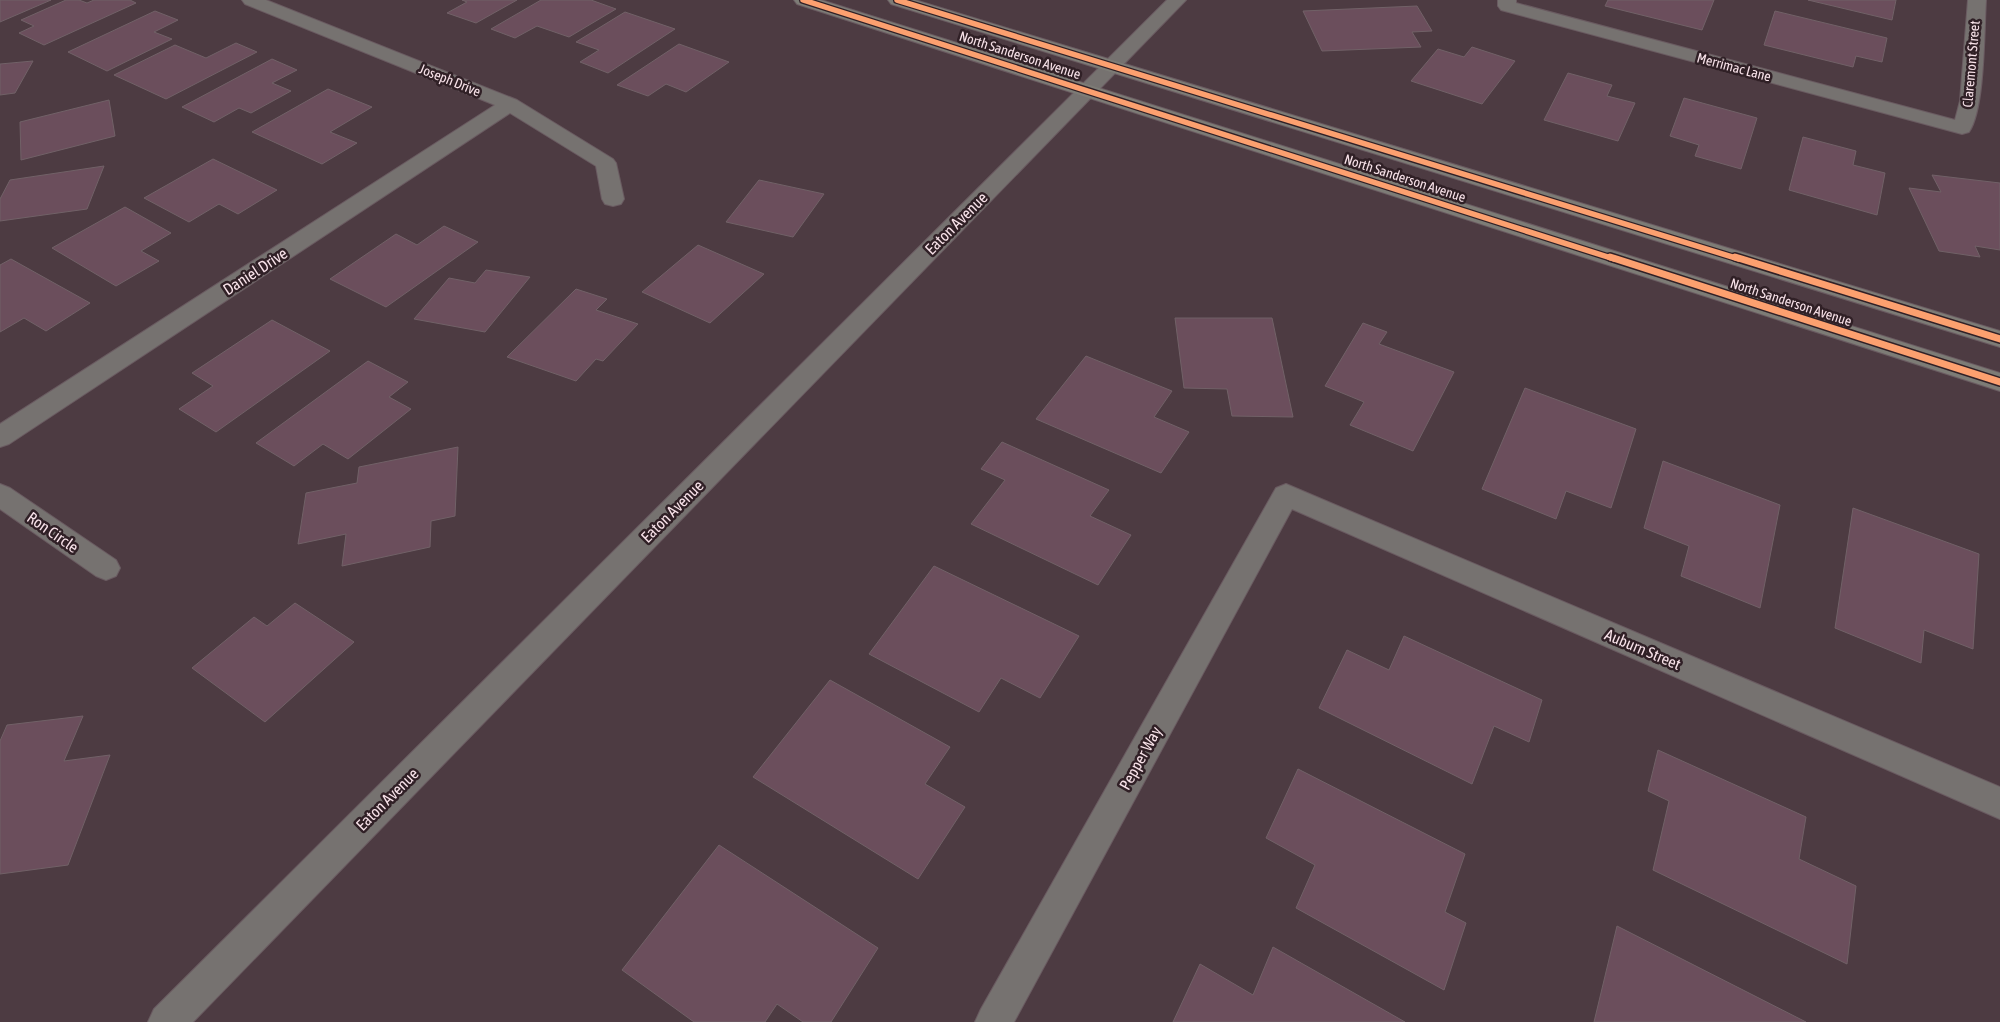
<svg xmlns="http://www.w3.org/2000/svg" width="2000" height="1022" font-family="'Asap Condensed',sans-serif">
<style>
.building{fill:#6b4e5c;stroke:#716167}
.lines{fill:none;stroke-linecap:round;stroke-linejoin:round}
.minor-casing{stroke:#6a5b61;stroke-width:2}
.highway-casing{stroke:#6a5b61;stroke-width:2}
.minor{fill:#767270;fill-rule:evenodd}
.highway{fill:#7d7c76;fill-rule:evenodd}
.cycleway-far1-casing{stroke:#302026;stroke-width:8}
.cycleway-casing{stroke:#302026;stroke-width:10}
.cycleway-far1{stroke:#fca06f;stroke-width:5.5}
.cycleway{stroke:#fca06f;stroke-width:7}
.labels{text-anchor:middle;stroke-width:5;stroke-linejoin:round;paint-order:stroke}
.far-street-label{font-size:14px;fill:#f8e2e9;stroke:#302026}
.street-label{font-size:16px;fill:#f8e2e9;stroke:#302026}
</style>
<rect width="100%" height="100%" fill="#4d3b42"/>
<!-- building -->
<path class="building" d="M0 0H51L0 22Z
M66 0H79L87 3 94 0H130L136 3 44 45 19 33 34 26 21 20Z
M462 0H517L476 23 447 13 467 2Z
M541 0H591L616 9 569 37 537 26 515 38 491 29Z
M1608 0H1714L1702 30 1605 6Z
M1808 0H1896L1892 20Z
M1417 6 1432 31 1412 32 1421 47 1322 51 1303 11Z
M155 11 178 20 154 32 172 39 107 71 68 52Z
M1775 11 1887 38 1882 62 1856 56 1853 67 1764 45Z
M625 12 675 29 608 73 580 62 599 50 576 42Z
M236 43 257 52 166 99 114 75 175 45 206 58Z
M679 44 729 62 686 92 666 84 648 96 617 85Z
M1472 47 1515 61 1482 104 1411 81 1438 49 1464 57Z
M272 59 297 70 272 83 291 91 251 113 239 108 214 122 182 107Z
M33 61 15 93 0 95V64Z
M1568 73 1612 85 1607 96 1635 103 1618 141 1544 120Z
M328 89 372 107 330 132 357 143 322 164 252 132Z
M1684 98 1757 118 1741 169 1695 156 1699 145 1670 136Z
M109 100 115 136 21 160 20 122Z
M1803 137 1856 151 1853 165 1885 173 1877 215 1789 190Z
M213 159 277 190 238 214 219 204 189 222 144 198Z
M104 166 87 209 0 221V199L10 180Z
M1932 175 2000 183V250L1975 246 1980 257 1939 251 1909 188 1941 192Z
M759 180 824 194 793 237 726 222Z
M125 207 171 233 141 251 159 261 116 286 52 248Z
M444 226 478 242 386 307 330 279 396 234 417 245Z
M698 245 764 274 710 323 642 292Z
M11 259 90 303 46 331 24 318 0 332V265Z
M486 270 530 277 485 332 414 319 449 278 475 283Z
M576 289 607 299 596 310 638 324 603 361 596 359 576 381 507 357Z
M1175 318H1272L1293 417 1232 416 1227 389 1184 388Z
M272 320 330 351 216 432 179 409 213 386 192 373Z
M1363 323 1387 332 1379 344 1454 372 1413 451 1350 425 1364 402 1325 386Z
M1086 356 1172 391 1154 417 1189 432 1161 473 1036 419Z
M368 361 408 382 389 397 411 409 348 459 323 444 294 466 256 443Z
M1525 388 1636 429 1611 508 1566 491 1556 519 1482 489Z
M1002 442 1109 490 1090 516 1131 535 1098 585 971 524 1005 480 981 469Z
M458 447 455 516 431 521 430 547 342 566 346 534 298 544 306 493 357 483 359 467Z
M1663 461 1780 505 1760 608 1681 576 1689 546 1644 528Z
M1853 508 1979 554 1973 649 1924 630 1921 663 1835 628Z
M934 566 1079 636 1040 698 1001 678 979 712 869 654Z
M295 603 354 642 265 722 192 668 254 617 267 626Z
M1404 636 1542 700 1529 742 1494 726 1472 784 1319 708 1347 650 1389 670Z
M830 680 950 747 925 784 965 807 918 879 753 777Z
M83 716 64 761 110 755 68 865 0 874V741L7 725Z
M1658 750 1806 817 1799 859 1856 886 1847 964 1653 870 1669 801 1648 791Z
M1298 769 1465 854 1445 912 1466 923 1444 990 1296 908 1315 865 1266 838Z
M719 845 878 948 831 1022H803L777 1004 765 1022H694L622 970Z
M1617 926 1806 1022H1594Z
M1273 947 1405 1022H1173L1200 964 1253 995Z"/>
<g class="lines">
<defs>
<path id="minor" d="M242 0H266L517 100 613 159 616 163 624 199 621 204 613 206 605 204 602 199 596 166 510 113 9 444 0 447V424L495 105 245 4Z
M1167 0H1186L193 1022H148L154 1009Z
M1498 0H1516V3L1955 120 1960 101 1968 0H1986C1984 31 1985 109 1969 132L1962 134 1501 10 1498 6Z
M0 484 10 488 116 560 120 568 116 576 106 580 96 576 0 509Z
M1286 484 2000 787V819L1292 509 1014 1022H975L981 1009 1276 488Z"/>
<path id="highway" d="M794 0H821L2000 373V391L797 4Z
M888 0H915L2000 331V347L891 4Z"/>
</defs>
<!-- minor casing -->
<use href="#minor" class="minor-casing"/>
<!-- highway casing -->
<use href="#highway" class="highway-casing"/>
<!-- minor -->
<use href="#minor" class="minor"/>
<!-- highway -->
<use href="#highway" class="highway"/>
<defs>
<path id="cycleway-far1" d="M803 0 1614 259
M897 0 1739 259"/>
<path id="cycleway" d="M1610 257 2000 382
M1735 257 2000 339"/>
</defs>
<!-- cycleway-far1 casing -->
<use href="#cycleway-far1" class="cycleway-far1-casing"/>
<!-- cycleway casing -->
<use href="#cycleway" class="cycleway-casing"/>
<!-- cycleway-far1 -->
<use href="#cycleway-far1" class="cycleway-far1"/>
<!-- cycleway -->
<use href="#cycleway" class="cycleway"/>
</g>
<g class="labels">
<!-- far-street labels -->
<g class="far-street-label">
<text transform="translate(1020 55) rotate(18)" y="5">North Sanderson Avenue</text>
<text transform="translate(1971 64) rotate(-85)" y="5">Claremont Street</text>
<text transform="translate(1734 67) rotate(15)" y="5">Merrimac Lane</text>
<text transform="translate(450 80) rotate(22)" y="5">Joseph Drive</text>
<text transform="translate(1405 178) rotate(18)" y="5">North Sanderson Avenue</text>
<text transform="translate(1791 302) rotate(18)" y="5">North Sanderson Avenue</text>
</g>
<!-- street labels -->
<g class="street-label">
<text transform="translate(956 223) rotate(-45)" y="6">Eaton Avenue</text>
<text transform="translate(255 271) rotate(-33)" y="6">Daniel Drive</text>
<text transform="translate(672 511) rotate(-45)" y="6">Eaton Avenue</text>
<text transform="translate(53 532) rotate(35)" y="6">Ron Circle</text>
<text transform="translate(1643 649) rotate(23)" y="6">Auburn Street</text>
<text transform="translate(1140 758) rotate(-61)" y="6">Pepper Way</text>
<text transform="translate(387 799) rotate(-45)" y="6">Eaton Avenue</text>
</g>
</g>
</svg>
